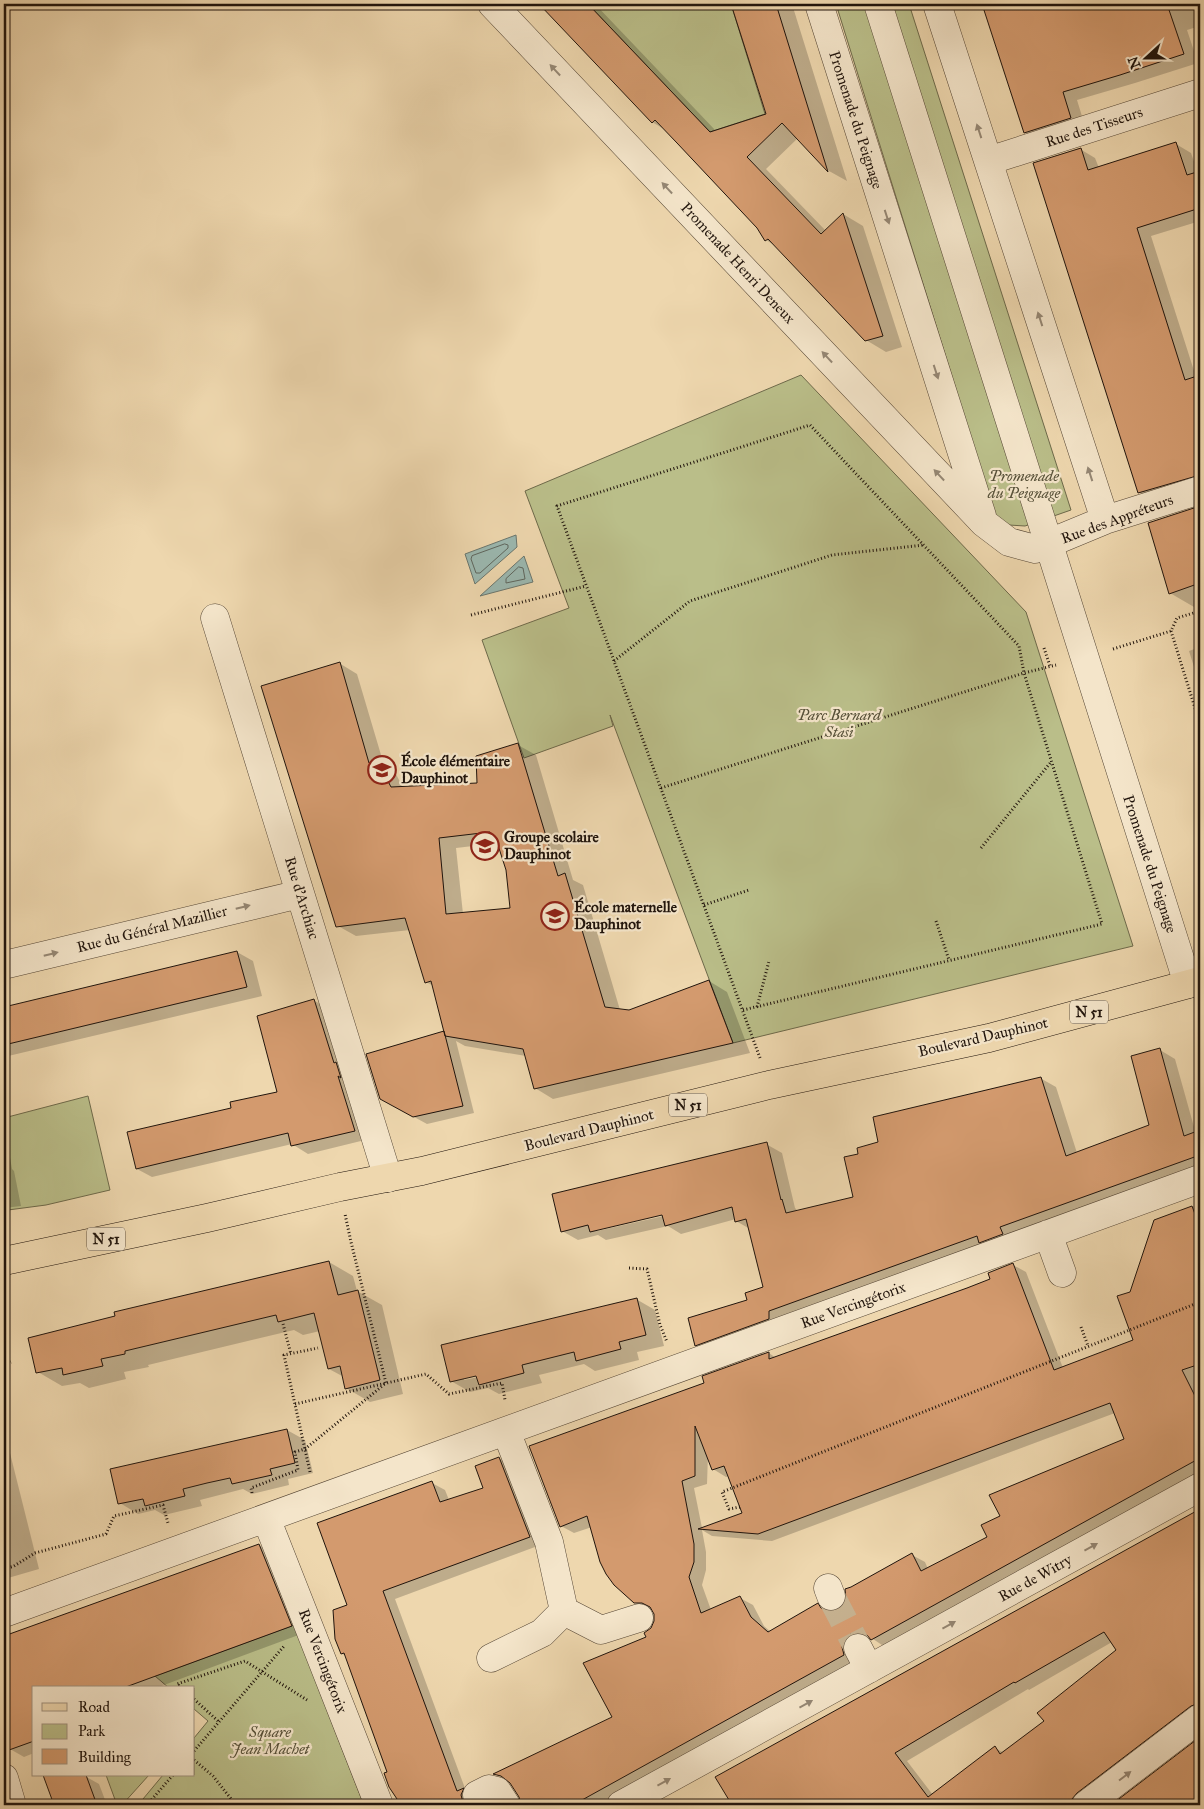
<svg xmlns="http://www.w3.org/2000/svg" width="1204" height="1809" font-family="'IM FELL Great Primer',serif">
<style>
.green{fill:#babe89;stroke:#6d694a}
.water{fill:#9bb8b0;stroke:#6a766e}
.shadow{fill:#0003;fill-rule:evenodd}
.lines{fill:none;stroke-linecap:round;stroke-linejoin:round}
.shore{stroke:#5e665e;stroke-width:1}
.building{fill:#d39a6e;stroke:#20140c;fill-rule:evenodd}
.minor-tunnel{stroke:#c5b08e;stroke-width:28;stroke-dasharray:28 14;stroke-linecap:butt}
.minor-casing{stroke:#544534;stroke-width:29}
.major-casing{stroke:#20140c;stroke-width:29}
.path{stroke:#20140c;stroke-width:3;stroke-dasharray:1 2.5;stroke-linecap:butt}
.minor{stroke:#f4e5ca;stroke-width:28}
.major{stroke:#eed7ae;stroke-width:28}
.oneway{fill:#958774}
.labels{text-anchor:middle;stroke-width:4.5;stroke-linejoin:round;paint-order:stroke}
.shield{fill:#f4e5ca;stroke:#605345;stroke-width:1}
.shield-label{font-size:14px;font-weight:bold;fill:#20140c}
.street-label{font-size:15px;fill:#20140c;stroke:#f4e5ca}
.park-label{font-size:15px;font-style:italic;fill:#565038;stroke:#f4e5ca}
.poi-label{font-size:15px;font-weight:bold;fill:#20140c;stroke:#f4e5ca;text-anchor:start}
</style>
<rect width="100%" height="100%" fill="#eed7ae"/>
<filter id="stains"><feTurbulence type="fractalNoise" baseFrequency=".004" numOctaves="4"/><feColorMatrix values="0 0 0 0 .2 0 0 0 0 .09 0 0 0 0 .02 0 0 0 .5 -.17"/></filter>
<radialGradient id="worn" r=".72"><stop offset=".6" stop-color="#630" stop-opacity="0"/><stop offset="1" stop-color="#630" stop-opacity=".3"/></radialGradient>
<!-- green -->
<path class="green" d="M588 4H731L765 114 710 132Z
M836 4H909L1071 510 1025 526 1009 525 995 515Z
M801 375 1026 612 1133 946 733 1043 610 715 613 726 524 758 482 640 569 608 525 491Z
M88 1096 110 1190 46 1205 8 1210 4 1185V1118Z
M294 1625 364 1805H138L163 1775H194V1738L208 1721 194 1709V1688H169L155 1676Z
M106 1775H149L122 1805H117Z"/>
<!-- water -->
<path class="water" d="M516 535 517 547 475 584 465 554Z
M524 556 533 582 480 596Z"/>
<!-- shadow -->
<path class="shadow" d="M540 4H595L716 131 768 114 732 4H792L847 181 829 171 798 138 766 169 826 231 843 214 863 226 902 347 886 352 866 340 776 246 766 240 758 227 664 129 652 122Z
M983 4H1075L1079 16 1118 4H1200V26L1187 30 1198 63 1135 83 1077 100 1085 126 1040 141 1025 132Z
M1176 144 1191 153 1198 173 1200 172V221L1151 236 1196 377 1200 376V461L1193 463 1200 485 1154 501 1139 492 1080 149 1095 158 1099 168Z
M1196 509 1200 511V605L1194 607 1170 593 1150 529Z
M1200 647V686L1189 651Z
M339 663 357 674 384 765 395 772 403 788 479 784 518 745 536 755 573 880 583 885 620 1010 629 1011 709 981 727 992 750 1053 553 1099 535 1088 526 1056 465 1046 456 1041 474 1113 427 1124 394 1106 446 1034 434 986 426 982 410 930 356 936 338 926ZM499 843 507 870 511 909 463 914 456 848Z
M237 952 253 961 262 996 4 1057V1008Z
M313 1000 329 1009 369 1139 308 1154 292 1144 152 1177 137 1169 232 1109 279 1093Z
M1160 1050 1175 1059 1194 1127 1200 1125V1169L711 1354 696 1345 764 1288 750 1229 736 1221V1219L681 1234 668 1226 606 1240 598 1235 578 1240 562 1231 766 1144 782 1153 795 1208 798 1211 855 1198 860 1155 880 1143 1040 1078 1056 1087 1077 1153 1151 1126ZM668 1213V1215L597 1231H591Z
M4 1123 12 1169 14 1171 21 1206 4 1208Z
M1200 1204V1473L885 1647 873 1639 864 1641 857 1662 598 1805H523L511 1782 495 1774 614 1718 656 1621 655 1613 653 1610H648L634 1602 592 1527 574 1533 561 1526 705 1384 769 1353 776 1358 991 1280 1013 1265 1026 1272 1063 1368 1135 1341 1131 1293 1155 1221ZM1115 1413 1126 1440 1002 1516 988 1537 928 1569 925 1562 912 1555 852 1588 844 1607 837 1612H830L818 1605 771 1632 764 1626 753 1605 740 1598 711 1610 702 1585 706 1570V1552L702 1530 712 1536 772 1541ZM708 1455 713 1469 726 1477 729 1476 743 1514 702 1528 694 1488 707 1484Z
M329 1262 353 1276 357 1291 382 1305 403 1394 370 1402 346 1388 344 1377 329 1369 320 1331 303 1335 294 1330 148 1365 149 1367 124 1372 126 1379 89 1388 80 1383 62 1386 38 1372Z
M636 1299 655 1310 664 1346 637 1352 639 1360 595 1371 584 1364 539 1375 542 1383 499 1394 488 1388 470 1392 451 1381ZM482 1374 483 1376 464 1380V1378Z
M4 1429 39 1569 8 1578 4 1575Z
M287 1430 305 1440 313 1473 288 1479 289 1485 252 1494 243 1489 200 1500 202 1506 164 1515 155 1510 138 1514 120 1503Z
M499 1458 512 1466 543 1544 395 1599 466 1791 475 1805H402L390 1786 389 1772 347 1656 342 1654 349 1606 432 1483 445 1490 449 1500 485 1488Z
M1200 1511V1647L1196 1651 1200 1657V1709L1086 1805H733L717 1778ZM1112 1642 1118 1650 1045 1722 1004 1753 995 1748 933 1795 907 1761 1028 1689 1029 1690Z
M259 1545 273 1553 304 1633 156 1688H34V1753L24 1757 10 1749 4 1729V1637Z
M1200 1739V1805H1113Z
M44 1775H83L99 1784 107 1805H55Z"/>
<g class="lines">
<!-- shore -->
<path class="shore" d="M505 544 508 545V548L480 573H476L471 559 472 556Z
M519 567 523 568 525 579 506 583V579Z"/>
</g>
<!-- building -->
<path class="building" d="M539 4H588L710 132 766 114 731 4H776L828 172 782 123 747 157 821 234 843 213 883 336 865 341 768 239 765 241 757 228 677 143 655 120 652 123Z
M982 4H1167L1184 54 1120 75 1063 92 1071 118 1024 133Z
M1176 142 1187 175 1200 171V208L1137 228 1185 380 1200 375V475L1138 493 1033 163 1081 148 1088 170Z
M1200 506V583L1169 594 1148 523Z
M340 662 369 763 377 760 391 787 477 783 476 756 518 743 558 876 565 873 605 1007 629 1010 709 980 733 1043 534 1089 523 1049 445 1036 431 981 425 983 405 918 336 927 261 686ZM490 832 491 840 496 839 506 870 510 908 446 914 439 838Z
M237 951 247 987 4 1045V1007Z
M314 999 334 1063 336 1062 341 1078 338 1076 355 1131 291 1146 288 1133 136 1169 127 1132 231 1108 230 1102 277 1092 257 1016Z
M444 1031 463 1106 413 1117 380 1099 366 1054Z
M1160 1048 1184 1136 1200 1130V1155L1000 1227 1003 1234 979 1243 977 1236 769 1311V1319L695 1346 688 1318 747 1300 745 1293 763 1287 746 1219 735 1222 732 1207 665 1226 662 1215 590 1232 588 1225 561 1232 552 1194 767 1142 781 1200 782 1199 786 1213 853 1197 844 1157 858 1154 857 1148 878 1142 873 1117 1041 1077 1066 1156 1149 1125 1131 1056Z
M1192 1206 1200 1228V1364L1182 1370 1200 1406V1458L871 1640 867 1635 859 1632 850 1634 845 1639 842 1647 844 1655 573 1805H521L519 1797 510 1783 501 1776 493 1774 612 1717 583 1663 646 1637 644 1633 651 1628 654 1621V1614L650 1607 642 1603H634L614 1585 606 1574 600 1562 587 1516 560 1527 529 1446 704 1383 702 1376 769 1352V1359L967 1288 990 1279 988 1273 1013 1263 1054 1370 1133 1340 1117 1296 1130 1292 1154 1220ZM1110 1403 1124 1439 989 1495 1000 1516 981 1525 987 1537 921 1571 912 1553 851 1587 845 1589 846 1599 843 1606 837 1610 828 1611 821 1608 818 1603 768 1632 751 1617 740 1596 701 1613 689 1577 694 1562V1544L682 1481 695 1476V1426L712 1470 724 1466 742 1513 698 1529 758 1534Z
M329 1261 338 1295 358 1290 380 1380 345 1389 340 1366 328 1369 314 1313 278 1322 276 1315 125 1351V1354L101 1359 103 1366 63 1375 62 1368 36 1373 28 1338 115 1316 114 1312Z
M637 1298 646 1335 619 1342 621 1349 576 1361 574 1352 522 1365 524 1373 479 1385 476 1376 450 1382 441 1345Z
M287 1429 295 1463 270 1469 272 1475 232 1484 230 1478 207 1483 183 1489 185 1496 145 1506 143 1499 118 1504 110 1469Z
M499 1457 530 1537 383 1591 457 1791 464 1788 461 1795 463 1802 466 1805H401L389 1787 384 1773 387 1772 353 1678 344 1653 341 1654 335 1639 333 1610 347 1605 317 1523 432 1481 440 1502 483 1488 475 1466Z
M1200 1509V1703L1191 1706 1077 1793 1072 1799 1071 1805H732L715 1777ZM1104 1632 1116 1650 1037 1713 1044 1721 1000 1754 995 1746 928 1797 895 1753 1014 1682 1015 1683Z
M259 1544 292 1626 123 1688H34V1741L9 1750 4 1733V1636Z
M1200 1737V1805H1111Z
M43 1775H86L97 1805H54Z"/>
<g class="lines">
<!-- minor-tunnel -->
<path class="minor-tunnel" d="M831 1596 858 1648"/>
<defs>
<path id="minor" d="M492 4 984 523 1009 542 1035 549 1105 520 1200 490
M819 4 982 516
M878 4 1188 984
M937 4 1105 520
M988 161 1200 93
M215 618 388 1178
M4 965 300 894
M1048 1234 1062 1273
M266 1518 379 1805
M828 1588 831 1596
M564 1611 601 1630 639 1618
M4 1613 1200 1179
M858 1648 869 1669
M491 1658 542 1633 564 1611 549 1542 506 1431
M4 1778 12 1805
M477 1795 489 1789 497 1791 506 1805
M621 1805 1200 1487
M1086 1805 1200 1718"/>
<path id="major" d="M4 1261 207 1218 340 1187 422 1171 769 1085 989 1038 1200 981"/>
</defs>
<!-- minor casing -->
<use href="#minor" class="minor-casing"/>
<!-- major casing -->
<use href="#major" class="major-casing"/>
<!-- path -->
<path class="path" d="M471 615 586 586
M1171 631 1200 724
M1044 648 1050 666
M1113 649 1171 631 1177 618 1200 611
M614 661 690 601 832 555 924 545
M661 788 1024 673 1056 665
M981 848 1051 762
M704 905 749 890
M936 921 949 960
M757 1007 769 961
M743 1010 1102 924 1024 673 1019 646 810 425 557 506 760 1058
M629 1268 647 1269 660 1325 667 1342
M283 1324 291 1354
M1081 1327 1088 1346
M4 1364 11 1362
M295 1404 426 1374 449 1394 502 1383 505 1400
M310 1472 284 1355 318 1348
M252 1493 251 1488 298 1470 295 1452 305 1449 386 1383 351 1242 345 1214
M740 1507 729 1509 722 1492 1200 1302
M4 1569 14 1566 35 1553 106 1534 114 1516 163 1505 168 1523
M182 1688 177 1684 245 1661 307 1700
M194 1699 219 1722
M194 1751 285 1645
M194 1760 213 1776 236 1805
M147 1805 173 1775"/>
<!-- minor -->
<use href="#minor" class="minor"/>
<!-- major -->
<use href="#major" class="major"/>
</g>
<!-- one-way arrows -->
<defs><path id="oneway-solid" d="M-6-.8H1V-3.2L6.5 0L1 3.2V.8H-6Z" transform="scale(1.25)"/></defs>
<g class="oneway">
<use href="#oneway-solid" transform="translate(555 70) rotate(-133)"/>
<use href="#oneway-solid" transform="translate(979 131) rotate(-108)"/>
<use href="#oneway-solid" transform="translate(667 188) rotate(-133)"/>
<use href="#oneway-solid" transform="translate(887 217) rotate(72)"/>
<use href="#oneway-solid" transform="translate(1040 319) rotate(-108)"/>
<use href="#oneway-solid" transform="translate(827 357) rotate(-133)"/>
<use href="#oneway-solid" transform="translate(936 372) rotate(72)"/>
<use href="#oneway-solid" transform="translate(1090 474) rotate(-108)"/>
<use href="#oneway-solid" transform="translate(939 475) rotate(-133)"/>
<use href="#oneway-solid" transform="translate(243 907) rotate(-14)"/>
<use href="#oneway-solid" transform="translate(51 954) rotate(-14)"/>
<use href="#oneway-solid" transform="translate(1091 1547) rotate(-29)"/>
<use href="#oneway-solid" transform="translate(949 1625) rotate(-29)"/>
<use href="#oneway-solid" transform="translate(806 1704) rotate(-29)"/>
<use href="#oneway-solid" transform="translate(1125 1776) rotate(-37)"/>
<use href="#oneway-solid" transform="translate(664 1782) rotate(-29)"/>
</g>
<!-- icons -->
<defs>
<symbol id="school-ring" viewBox="-11 -11 22 22"><circle r="9.5" fill="#f4e5ca" stroke="#8f2418" stroke-width="1.5"/><path d="M0-5L7-2L0 1L-7-2ZM-4 1L0 2.5L4 1V4Q0 6-4 4Z" fill="#8f2418"/></symbol>
</defs>
<g fill-rule="evenodd">
<use href="#school-ring" x="366" y="754" width="32" height="32"/>
<use href="#school-ring" x="469" y="830" width="32" height="32"/>
<use href="#school-ring" x="539" y="900" width="32" height="32"/>
</g>
<g class="labels">
<!-- shield labels -->
<g class="shield">
<rect x="1070" y="1000.5" width="38" height="23" rx="4"/>
<rect x="669" y="1093.5" width="38" height="23" rx="4"/>
<rect x="87" y="1227.5" width="38" height="23" rx="4"/>
</g>
<g class="shield-label">
<text x="1089" y="1017">N 51</text>
<text x="688" y="1110">N 51</text>
<text x="106" y="1244">N 51</text>
</g>
<!-- street labels -->
<g class="street-label">
<text transform="translate(856 120) rotate(72)" y="5">Promenade du Peignage</text>
<text transform="translate(1094 127) rotate(-18)" y="5">Rue des Tisseurs</text>
<text transform="translate(738 263) rotate(47)" y="5">Promenade Henri Deneux</text>
<text transform="translate(1117 519) rotate(-20)" y="5">Rue des Appréteurs</text>
<text transform="translate(1150 864) rotate(72)" y="5">Promenade du Peignage</text>
<text transform="translate(302 898) rotate(73)" y="5">Rue d'Archiac</text>
<text transform="translate(152 929) rotate(-14)" y="5">Rue du Général Mazillier</text>
<text transform="translate(983 1037) rotate(-13)" y="5">Boulevard Dauphinot</text>
<text transform="translate(589 1130) rotate(-14)" y="5">Boulevard Dauphinot</text>
<text transform="translate(853 1305) rotate(-20)" y="5">Rue Vercingétorix</text>
<text transform="translate(1035 1578) rotate(-29)" y="5">Rue de Witry</text>
<text transform="translate(323 1661) rotate(69)" y="5">Rue Vercingétorix</text>
</g>
<!-- park labels -->
<g class="park-label">
<text x="1024" y="481">Promenade<tspan x="1024" dy="17">du Peignage</tspan></text>
<text x="839" y="720">Parc Bernard<tspan x="839" dy="17">Stasi</tspan></text>
<text x="270" y="1737">Square<tspan x="270" dy="17">Jean Machet</tspan></text>
</g>
<!-- poi labels -->
<g class="poi-label">
<text x="401" y="766">École élémentaire<tspan x="401" dy="17">Dauphinot</tspan></text>
<text x="504" y="842">Groupe scolaire<tspan x="504" dy="17">Dauphinot</tspan></text>
<text x="574" y="912">École maternelle<tspan x="574" dy="17">Dauphinot</tspan></text>
</g>
</g>
<!-- margin -->
<rect width="1204" height="1809" fill="none" stroke="#eed7ae" stroke-width="20"/>
<rect x="5" y="5" width="1194" height="1799" fill="none" stroke="#20140c" stroke-width="2.5"/>
<rect x="10" y="10" width="1184" height="1789" fill="none" stroke="#20140c"/>
<!-- legend -->
<rect x="32" y="1686" width="162" height="90" fill="#f4e5ca" stroke="#9f917e"/>
<rect x="42" y="1703" width="25" height="8" fill="#eed7ae" stroke="#9f917e"/>
<text x="78" y="1712" font-size="15" fill="#20140c">Road</text>
<rect x="42" y="1724" width="25" height="15" fill="#babe89" stroke="#9f917e"/>
<text x="78" y="1736" font-size="15" fill="#20140c">Park</text>
<rect x="42" y="1749" width="25" height="15" fill="#d39a6e" stroke="#9f917e"/>
<text x="78" y="1762" font-size="15" fill="#20140c">Building</text>
<!-- north arrow -->
<g transform="translate(1146 58) rotate(249)" stroke="#f4e5ca" stroke-width="4" paint-order="stroke">
<path d="M0-4L9 19L0 12L-9 19Z" fill="#20140c"/>
<text y="-8" font-size="14" font-weight="bold" text-anchor="middle" fill="#20140c">N</text>
</g>
<rect width="100%" height="100%" filter="url(#stains)"/>
<rect width="100%" height="100%" fill="url(#worn)"/>
</svg>
